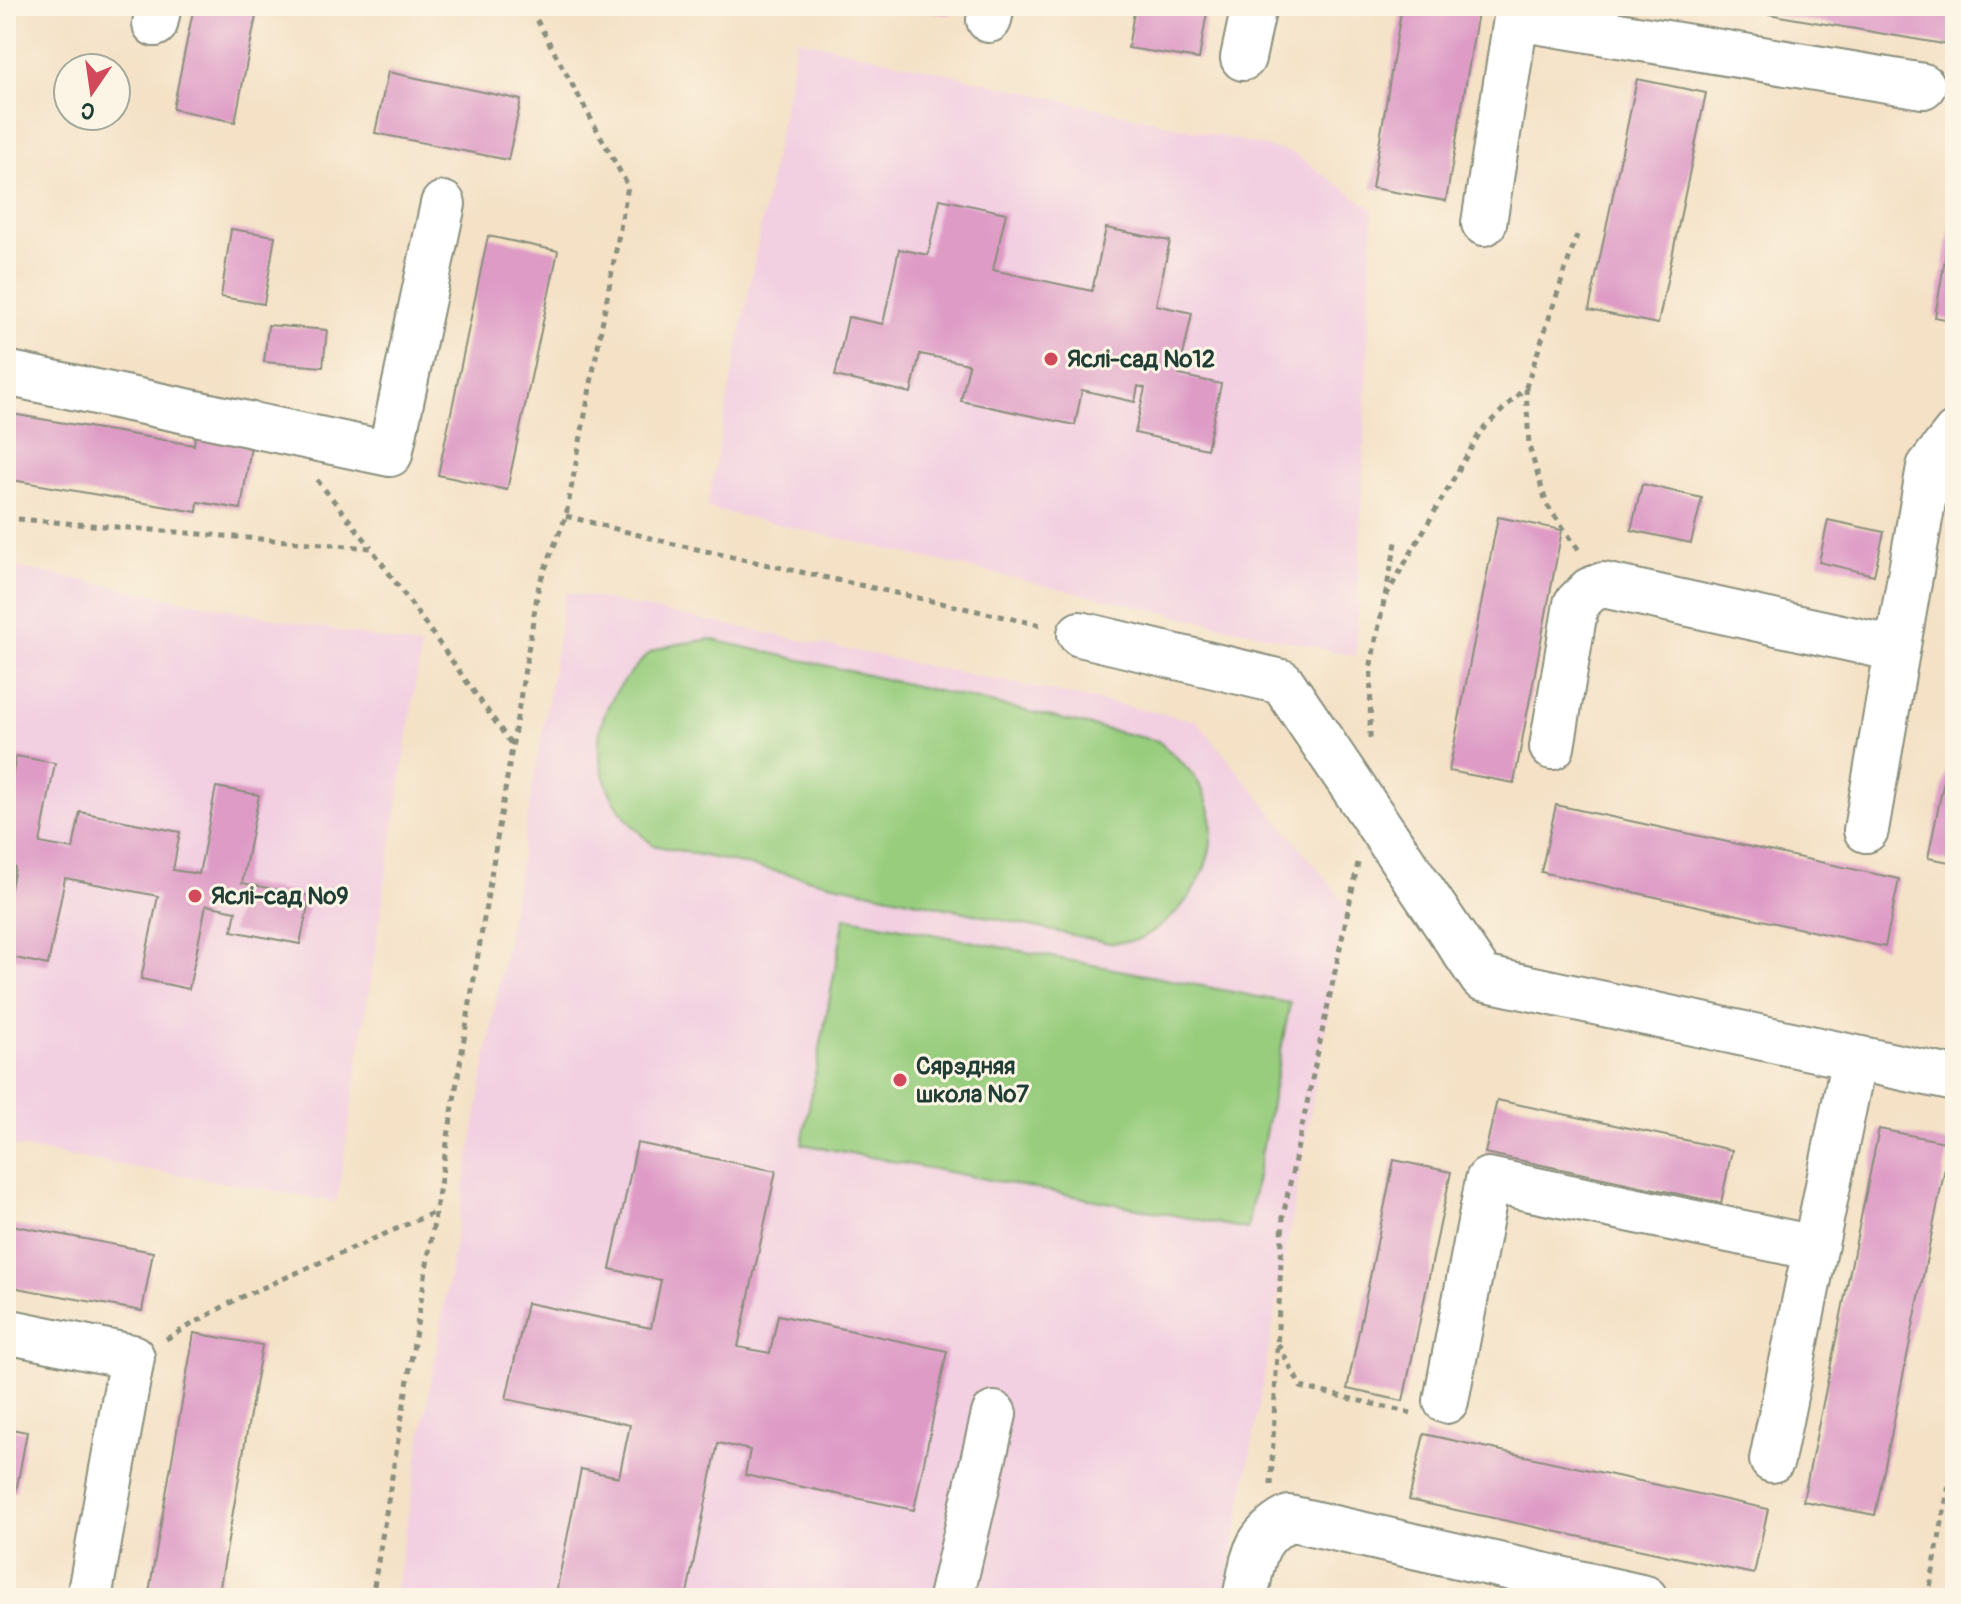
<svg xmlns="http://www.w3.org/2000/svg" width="1961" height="1604" font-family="Pangolin,sans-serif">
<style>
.built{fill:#f2cfe1}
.green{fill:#98cd7e;stroke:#5c8559;stroke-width:2}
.building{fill:#de9bc6}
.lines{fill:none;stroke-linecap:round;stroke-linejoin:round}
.minor-casing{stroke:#8a8f7d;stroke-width:48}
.path{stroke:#8a8f7d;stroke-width:5;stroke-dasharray:6 6;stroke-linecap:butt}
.minor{stroke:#fff;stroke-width:44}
.poi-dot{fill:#d1495b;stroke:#fcf5e5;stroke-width:3}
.labels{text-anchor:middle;stroke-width:6;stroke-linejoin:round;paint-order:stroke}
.poi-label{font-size:24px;font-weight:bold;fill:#1f3d34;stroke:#fcf5e5;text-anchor:start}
</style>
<rect width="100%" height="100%" fill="#fcf5e5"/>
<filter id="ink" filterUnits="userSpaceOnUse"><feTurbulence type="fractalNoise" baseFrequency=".0125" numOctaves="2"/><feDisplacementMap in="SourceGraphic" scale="16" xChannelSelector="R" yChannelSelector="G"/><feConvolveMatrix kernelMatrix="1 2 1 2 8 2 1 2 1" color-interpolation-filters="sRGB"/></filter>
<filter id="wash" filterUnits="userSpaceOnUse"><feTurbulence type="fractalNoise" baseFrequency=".006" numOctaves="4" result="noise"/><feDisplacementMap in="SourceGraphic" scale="32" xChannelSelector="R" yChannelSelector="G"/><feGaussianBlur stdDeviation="1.8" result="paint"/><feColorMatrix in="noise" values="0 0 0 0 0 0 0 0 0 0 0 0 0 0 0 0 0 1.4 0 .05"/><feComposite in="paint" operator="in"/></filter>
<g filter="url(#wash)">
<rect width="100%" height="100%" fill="#f4e1c6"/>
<!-- built -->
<path class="built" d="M797 39 1293 153 1373 209 1356 656 707 508Z
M6 565 421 647 337 1202 6 1145Z
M566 592 1197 721 1347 905 1225 1598H394Z"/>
<!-- green -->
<path class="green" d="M709 639 1158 741C1175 756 1193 770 1203 791 1230 847 1191 915 1139 939 1130 943 1118 942 1109 943L653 845C603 804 578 741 621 685 629 675 639 661 650 653 664 644 692 643 709 639Z
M845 917 1290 1003 1247 1229 802 1144Z"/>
<g id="blocks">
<!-- building -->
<path class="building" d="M194 6H258L235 122 173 109Z
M904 6H950L949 15Z
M1135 6H1208L1199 59 1128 48Z
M1402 6H1479L1446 201 1372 188Z
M1733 6H1955V46L1733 8Z
M388 72 521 100 508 160 375 133Z
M1637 79 1706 93 1658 324 1589 310Z
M940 199 1006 213 993 270 1092 291 1106 228 1170 241 1156 305 1192 313 1179 375 1221 384 1207 449 1135 433 1145 388 1138 386 1135 402 1082 390 1075 425 961 401 969 364 920 354 911 393 835 376 848 317 883 324 899 249 928 255Z
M1953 212H1955V321L1935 317Z
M231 229 275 236 264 304 221 297Z
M488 236 558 251 507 490 438 475Z
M268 325 327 330 323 367 264 362Z
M6 413 194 445 195 436 251 446 241 509 198 502 197 512 6 479Z
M1642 484 1702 498 1691 543 1631 530Z
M1498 517 1562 530 1514 783 1449 771Z
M1828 520 1884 532 1874 575 1819 562Z
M1954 731H1955V863L1928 858Z
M16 756 55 763 40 843 73 849 80 812 180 832 173 870 199 874 216 787 259 795 242 883 310 896 300 944 232 931 236 911 206 905 189 989 141 979 158 896 65 878 48 965 6 956V914L15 867 6 866V809Z
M1556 805 1899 879 1885 947 1541 872Z
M1497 1100 1732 1150 1721 1203 1485 1153Z
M1879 1129 1950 1143 1875 1515 1803 1501Z
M637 1143 776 1171 738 1347 770 1353 778 1315 947 1351 914 1510 745 1475 750 1450 718 1443 686 1598H555L581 1469 619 1477 630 1425 506 1399 527 1303 651 1328 661 1280 610 1269Z
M1394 1160 1451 1172 1403 1401 1347 1389Z
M6 1224 153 1252 142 1311 6 1286Z
M194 1333 262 1345 218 1598H148Z
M6 1428 27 1432 16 1492 6 1491Z
M1424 1434 1768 1509 1754 1574 1409 1500Z"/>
</g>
</g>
<g filter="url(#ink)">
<use href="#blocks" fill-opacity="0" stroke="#8a8f7d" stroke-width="2"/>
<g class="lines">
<defs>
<path id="minor" d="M1517 18 1923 86
M989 20 992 6
M155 24 159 6
M1243 58 1254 6
M1484 223 1518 6
M6 373 390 454 443 204
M1080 634 1282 682 1482 978 1955 1079
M1552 747 1576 604 1590 590 1603 585 1896 649
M1866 830 1929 467 1955 434
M6 1331 132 1357 89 1598
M1446 1401 1488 1180 1815 1248
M1772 1460 1854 1058
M951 1598 994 1414
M1245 1598C1254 1559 1251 1539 1289 1518L1645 1598"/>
</defs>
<!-- minor casing -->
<use href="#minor" class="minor-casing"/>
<!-- path -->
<path class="path" d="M1526 388 1529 446 1547 505 1581 553
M317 480 371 547
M566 516 674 544 1045 626
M6 518 371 548 512 745
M1386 596 1481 431 1526 387 1577 235
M1370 738 1371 664 1397 538
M166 1339 237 1299 435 1212
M1278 1344 1301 1387 1411 1413
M1271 1485 1283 1216 1358 863
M372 1598 539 584 566 516 628 186 529 6
M1928 1598 1955 1452"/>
<!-- minor -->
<use href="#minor" class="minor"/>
</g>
</g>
<!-- markers -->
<g class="poi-dot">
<circle cx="1051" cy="359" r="8"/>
<circle cx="195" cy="896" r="8"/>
<circle cx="900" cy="1080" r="8"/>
</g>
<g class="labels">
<!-- poi labels -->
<g class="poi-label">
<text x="1067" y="367">Яслі-сад №12</text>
<text x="211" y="904">Яслі-сад №9</text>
<text x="916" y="1074">Сярэдняя<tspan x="916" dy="28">школа №7</tspan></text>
</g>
</g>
<!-- margin -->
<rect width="1961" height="1604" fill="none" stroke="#fcf5e5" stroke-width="32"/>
<!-- north arrow -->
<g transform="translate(92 92) rotate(193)"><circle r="38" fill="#fcf5e5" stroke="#a4ab9e" stroke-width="2"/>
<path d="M0-6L14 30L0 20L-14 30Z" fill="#d1495b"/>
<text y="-12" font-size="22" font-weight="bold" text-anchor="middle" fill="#1f3d34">С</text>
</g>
</svg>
